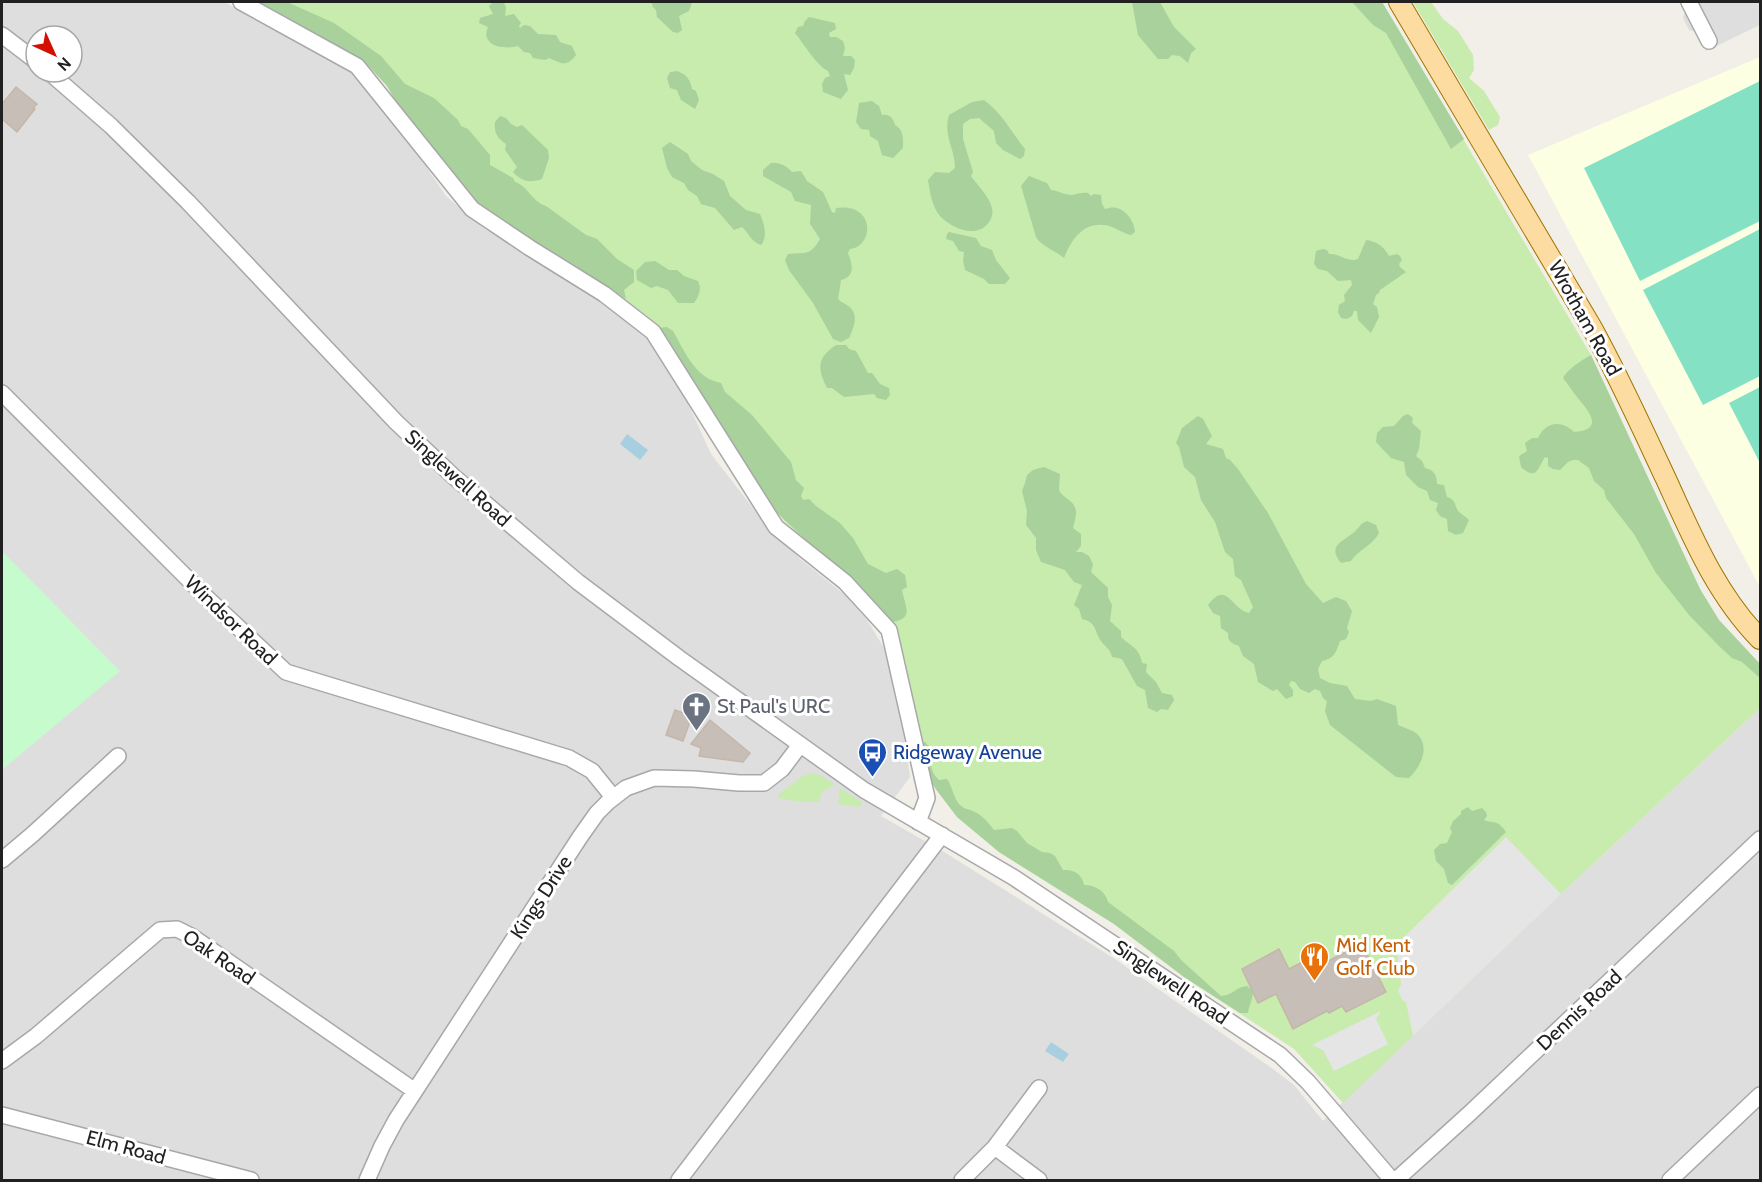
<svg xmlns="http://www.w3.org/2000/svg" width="1762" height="1182" font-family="Cabin,sans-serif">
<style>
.residential{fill:#dfdede;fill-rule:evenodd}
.education{fill:#fdffe3}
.grass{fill:#c8ebae}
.forest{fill:#a8d19c}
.park{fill:#c6fbce}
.pitch{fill:#85e1c4}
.parking{fill:#e5e5e5}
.water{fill:#a8cfdf}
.building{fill:#c6beb7;stroke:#c4b7aa;stroke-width:1.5}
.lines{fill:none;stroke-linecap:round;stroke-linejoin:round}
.minor-casing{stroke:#a8a8a8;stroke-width:18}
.major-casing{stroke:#9e7500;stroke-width:22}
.minor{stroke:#fff;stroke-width:15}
.major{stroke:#fddca1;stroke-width:20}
.labels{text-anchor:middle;stroke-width:6;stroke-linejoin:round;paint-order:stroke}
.street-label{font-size:20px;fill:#212121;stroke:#fff}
.worship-label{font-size:20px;fill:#5b616d;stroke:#fff;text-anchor:start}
.transit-label{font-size:20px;fill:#164399;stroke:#fff;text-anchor:start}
.food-label{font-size:20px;fill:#c56008;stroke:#fff;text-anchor:start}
</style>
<rect width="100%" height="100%" fill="#f1efe8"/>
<!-- residential -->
<path class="residential" d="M2 2H224L345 64 389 112 446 196 483 228 605 302 627 317 649 339 679 384 711 454 753 508 799 558 845 595 867 620 884 648 895 677 902 717 910 777 881 816 944 852 1115 959 1273 1069 1294 1085 1323 1121 1561 894 1760 708V1180H2ZM36 36H72V72H36Z
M1680 2H1760V25L1706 51 1696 32 1689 30 1683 18 1685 11Z"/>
<!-- education -->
<path class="education" d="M1760 57V587L1528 155Z"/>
<!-- grass -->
<path class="grass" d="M259 2H1382L1591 355 1700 589 1719 620 1760 664V708L1561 894 1343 1103 1294 1049 1184 977 1114 924 999 852 957 817 935 788 919 743 905 660 888 623 847 578 783 520 683 368 666 336 648 317 626 300 588 277 411 127 387 86 363 60Z
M1413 2H1431L1443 19 1458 31 1473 55 1474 70 1469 78 1484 91 1500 117 1498 125 1489 130Z
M811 773 818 774 835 784 822 792 819 802H801L778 798 779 794 801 777Z
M840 788 862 802V807L838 804Z"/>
<!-- forest -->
<path class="forest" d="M259 2H287L334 23 381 56 405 84 434 98 458 120 461 126 468 129 490 155V165L513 178 515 182C528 186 531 201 546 206L586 235 597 239 617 259 634 270V282L624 290 626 299 485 211 462 191 411 127 387 86 363 60Z
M493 2H504L506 8 505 16 514 14 521 23 519 26 520 28 524 25 530 26 538 34 556 35 560 42 572 46 576 55C566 68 561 63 549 58L545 60 533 58 530 53 524 52 518 46C504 50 480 46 488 27L479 23 480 18 493 14 489 6Z
M651 2H697H692L689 11 679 16 682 30 678 33 673 32 657 17 656 10 653 7Z
M1132 2H1160L1174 27 1196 49 1191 53 1188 63 1180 56 1172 55 1168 59H1158L1138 35Z
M1352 2H1382L1464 139 1451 149 1386 33 1373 25Z
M809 17 835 23 836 29 829 33 830 37H836L843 41 845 48 843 56H851L855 60 854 68 850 75 844 74 848 90 841 99 823 92 822 84 825 78 830 76 828 71C817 66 804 44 795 33L798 27 803 26 805 21Z
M677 71C687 75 690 79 692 89L696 91 699 100 695 109 681 100 677 90 670 88 667 78 670 72Z
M984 100C1002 113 1012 133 1025 149L1024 156 1020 159 1003 150 996 143 994 131 979 118 970 119 963 124V139L973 172 971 176C978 186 989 196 992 208 993 213 992 218 989 222 978 239 952 229 940 216 932 207 930 192 928 180L935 172 949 173 955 168C955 148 943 137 949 115L972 102Z
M872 101 879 106 882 115C890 114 893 118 895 125 904 130 903 138 903 148L893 158 882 155 878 141 870 136 869 130 861 129 856 122 859 103Z
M500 116 506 118 511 124 517 127 522 125 548 150 549 158 542 179C530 183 522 182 513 172L517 167 505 150 506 144C497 138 494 133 495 122Z
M670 142 688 154 691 161 702 170 713 174 724 181 730 196 746 210 760 214C764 223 768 237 761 245 751 242 749 233 742 227L734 230 715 208 701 204 697 196 688 190 684 183 672 177 667 168 662 148Z
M771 163C779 162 787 166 792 172L801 171 807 181 823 192 832 212 835 213 836 208C876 202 874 247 850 249L848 253C852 264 856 276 841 280L838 299C841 302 844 303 847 305 860 313 854 327 849 338L841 342 833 339 813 303 789 270 785 260 788 254C804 252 810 257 820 239L810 224 811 205 795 201 791 192 763 176V170Z
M1029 176 1047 183 1051 190C1059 191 1065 195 1072 195 1078 194 1082 192 1088 193L1091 196 1094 194 1101 195 1102 204 1105 209C1109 208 1113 207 1116 208 1126 209 1135 223 1135 232L1131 235C1121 233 1113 225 1103 225 1082 223 1071 241 1064 258 1056 251 1041 246 1036 237L1021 186Z
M949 232 976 238 981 246 992 250 996 260 1010 278 1005 284H989L984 279 965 270 963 260 964 252 959 251 953 241 946 239 947 234Z
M1366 240C1378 242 1383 246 1389 256L1397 254 1400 256 1402 260 1399 264 1400 267 1406 272 1380 290 1379 293 1376 295 1373 304 1377 307 1379 317 1371 333 1358 320 1357 311H1354L1352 316 1347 319 1341 318 1338 312 1339 305 1345 301 1344 295 1352 285 1351 280 1338 281 1327 271 1318 269 1314 264 1316 251 1323 249 1327 250 1329 254C1340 253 1347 263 1358 259Z
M655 261 669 270H677L684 276 698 281C702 289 699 296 694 303H678L668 290 657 286 651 288 637 280 636 271 645 262Z
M667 327 673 331C685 352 695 378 721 383L725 392 752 415 791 462 796 480 804 488 801 496 803 500 809 499 816 506 840 523 853 538 868 564 886 573 897 569 905 575 907 587 902 590C906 610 915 619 888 623L847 578 761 498 666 336 658 328Z
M836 345H846L849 349 856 351 868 373H872L880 384 889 388 890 395 886 400 877 398 874 394 844 397 832 388H827C817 368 817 358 836 345Z
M1591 355 1700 589 1719 620 1760 664V678L1742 662 1732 658 1720 647 1689 615 1656 573 1634 534 1606 498 1604 490 1594 481 1589 468 1578 460H1573L1568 462 1560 470 1553 469 1548 466V458L1545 457C1537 469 1537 481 1521 467L1519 456 1527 451 1525 443 1532 438H1538C1546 421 1562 420 1574 432 1606 430 1588 410 1577 397 1572 391 1568 384 1563 378 1567 370 1583 359 1591 355Z
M1408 414 1413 418 1412 423 1421 431 1419 449 1416 456 1422 461 1425 468C1434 470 1437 475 1437 484L1444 485 1447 497C1456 500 1454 504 1458 511 1461 514 1466 517 1469 520L1463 533 1456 535 1448 531 1447 519 1440 516 1436 510 1438 503 1430 500 1427 491 1418 487 1406 475 1404 462 1391 458 1376 442 1377 433 1383 427 1394 426 1403 416Z
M1198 416 1203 419 1212 436 1206 444 1223 449 1226 458 1230 460 1238 469 1268 513 1306 584 1323 603 1336 597 1346 601 1352 611 1347 628 1349 632 1346 639 1340 641C1336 652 1335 658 1322 661L1318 669 1320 678 1330 683 1347 686 1355 699 1371 701 1377 699 1396 706 1398 725C1404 728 1413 730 1417 734 1431 747 1420 768 1409 778L1396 777 1330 725 1325 711 1327 701 1323 698 1320 691 1315 689 1309 693 1300 689 1295 682 1291 681 1289 685 1293 690V696L1286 699 1277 689 1273 691 1258 682 1254 664 1243 656 1239 646C1231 643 1228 642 1228 633L1221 628 1220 616 1213 613 1208 605C1227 580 1230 608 1249 613L1253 607 1241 580 1235 576 1233 559 1225 552 1215 522 1201 500 1195 477 1184 467 1179 447 1176 443 1182 428Z
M1044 467 1060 474C1060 478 1059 485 1059 489 1061 499 1076 499 1076 513 1076 518 1074 523 1073 528L1081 534V546L1076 552H1082L1089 556 1093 564 1091 572 1108 588V597L1112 605 1110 621 1121 631V637C1130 646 1140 648 1142 663L1147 664 1146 672 1156 682 1162 693 1172 695 1174 700 1168 710 1161 709 1157 712 1148 708 1145 690 1137 686 1122 659 1112 657C1110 648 1105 647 1101 641 1094 631 1097 622 1082 619L1079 609 1074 605 1082 585 1074 582 1065 570 1041 562 1036 550V538L1026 525 1027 511 1022 491 1025 483 1027 475 1033 470Z
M1367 521 1376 525 1379 533C1373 545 1358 550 1351 561L1341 563C1327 546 1342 542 1353 533 1359 529 1359 524 1367 521Z
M925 742 932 750C929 761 930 772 939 780L947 779C953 787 953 798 960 805 964 809 968 809 973 811 982 815 988 822 994 830L1012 828 1017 831 1027 843 1042 852 1050 853 1055 856 1063 870C1074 869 1082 874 1084 885 1094 885 1105 890 1108 902L1174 951 1181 960 1221 996C1233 995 1236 987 1247 986L1253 991C1253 999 1249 1005 1248 1013H1240L1184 977 1114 924 999 852 957 817 935 788 923 767 919 743Z
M1468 807 1472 811 1482 808 1486 812 1487 816 1484 820C1495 824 1497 819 1506 832L1452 885 1448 883 1444 869 1436 861 1434 850 1440 844 1447 843 1452 832 1450 828 1453 821 1461 814V811Z"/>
<!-- park -->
<path class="park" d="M2 551 120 671 2 770Z"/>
<!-- pitch -->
<path class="pitch" d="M1760 81V221L1640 281 1584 168Z
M1760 229V376L1703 405 1643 290Z
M1760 387V463L1729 403Z"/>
<!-- parking -->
<path class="parking" d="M1506 837 1561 894 1413 1036 1406 1002 1402 1000 1398 990 1401 985 1396 945Z
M1381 1011 1376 1019 1388 1044 1334 1071 1323 1050 1312 1045Z"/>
<!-- water -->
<path class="water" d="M627 434 648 450 640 460 620 444Z
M1051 1042 1069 1054 1063 1062 1045 1051Z"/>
<!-- building -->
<path class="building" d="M16 87 37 104 33 108 35 109 17 132 2 119V104Z
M675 710 692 716 683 741 666 735Z
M710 720 750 753 743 762 699 756 701 748 691 744Z
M1357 946 1359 950 1364 948 1386 992 1346 1012 1342 1006 1329 1013 1327 1011 1293 1029 1276 994 1258 1003 1242 969 1279 949 1289 969 1310 958 1315 968Z"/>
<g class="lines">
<defs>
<path id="minor" d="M241 2 357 66 472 209 530 248 604 294 653 332 776 527 845 582 889 630 927 798 918 822
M1689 2 1709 41
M2 35 36 61
M49 72 111 126 188 202 396 422 453 476 578 582 679 658 864 790 1013 877 1280 1055 1308 1082 1392 1180
M2 393 207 598 286 672 569 758 592 771 613 797
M2 860 33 834 118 756
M2 1061 36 1036 160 930 177 929 191 936 415 1091
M1039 1088 995 1147 1039 1180
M2 1115 251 1180
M367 1180 382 1146 396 1120 580 837 597 813 608 802 626 788 654 778 694 779 739 783H764L782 769 800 745
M679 1180 942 835
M962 1180 995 1147
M1396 1180 1470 1113 1760 839
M1670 1180 1760 1095"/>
<path id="major" d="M1399 2 1592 328C1619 377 1642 428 1666 479 1692 536 1716 594 1760 639"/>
</defs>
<!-- minor casing -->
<use href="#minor" class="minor-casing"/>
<!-- major casing -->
<use href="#major" class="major-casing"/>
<!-- minor -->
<use href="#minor" class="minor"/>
<!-- major -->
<use href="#major" class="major"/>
</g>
<!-- icons -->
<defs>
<symbol id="church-pin" viewBox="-11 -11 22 30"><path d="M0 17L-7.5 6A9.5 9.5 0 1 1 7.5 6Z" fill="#6b7280" stroke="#fff"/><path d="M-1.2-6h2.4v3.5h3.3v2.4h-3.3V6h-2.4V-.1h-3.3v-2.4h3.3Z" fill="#fff"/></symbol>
<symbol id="bus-pin" viewBox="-11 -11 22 30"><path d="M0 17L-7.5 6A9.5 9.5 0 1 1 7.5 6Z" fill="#1a4fb4" stroke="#fff"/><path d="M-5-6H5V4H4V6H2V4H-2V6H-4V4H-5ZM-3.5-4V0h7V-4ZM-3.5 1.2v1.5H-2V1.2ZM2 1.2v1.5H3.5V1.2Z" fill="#fff"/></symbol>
<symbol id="restaurant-pin" viewBox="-11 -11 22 30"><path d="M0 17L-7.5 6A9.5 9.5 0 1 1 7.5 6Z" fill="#e8710a" stroke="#fff"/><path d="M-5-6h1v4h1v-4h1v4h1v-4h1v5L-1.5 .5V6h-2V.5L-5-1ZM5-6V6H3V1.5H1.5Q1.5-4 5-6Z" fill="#fff"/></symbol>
</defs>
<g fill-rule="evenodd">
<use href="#church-pin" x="680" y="690" width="33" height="45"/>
<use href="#bus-pin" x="856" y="736" width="33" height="45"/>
<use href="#restaurant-pin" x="1298" y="940" width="33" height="45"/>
</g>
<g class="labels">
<!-- street labels -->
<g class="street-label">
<text transform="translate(1585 318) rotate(61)" y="7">Wrotham Road</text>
<text transform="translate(458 478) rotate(42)" y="7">Singlewell Road</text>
<text transform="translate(231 620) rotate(44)" y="7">Windsor Road</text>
<text transform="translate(541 897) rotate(-57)" y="7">Kings Drive</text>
<text transform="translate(219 957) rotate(34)" y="7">Oak Road</text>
<text transform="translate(1171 982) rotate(34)" y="7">Singlewell Road</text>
<text transform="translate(1579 1010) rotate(-43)" y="7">Dennis Road</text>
<text transform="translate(126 1147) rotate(15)" y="7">Elm Road</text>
</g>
<!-- worship labels -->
<g class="worship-label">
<text x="717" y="713">St Paul's URC</text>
</g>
<!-- transit labels -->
<g class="transit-label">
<text x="893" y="759">Ridgeway Avenue</text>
</g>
<!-- food labels -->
<g class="food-label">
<text x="1336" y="952">Mid Kent<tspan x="1336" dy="23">Golf Club</tspan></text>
</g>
</g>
<!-- border -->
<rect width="1762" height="1182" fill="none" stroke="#212121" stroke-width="6"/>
<!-- north arrow -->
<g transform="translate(54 54) rotate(135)"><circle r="28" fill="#ffffff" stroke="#a6a6a6" stroke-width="1.5"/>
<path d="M0-4.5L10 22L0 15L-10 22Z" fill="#d20f00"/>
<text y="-9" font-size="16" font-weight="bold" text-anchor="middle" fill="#212121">N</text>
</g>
</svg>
